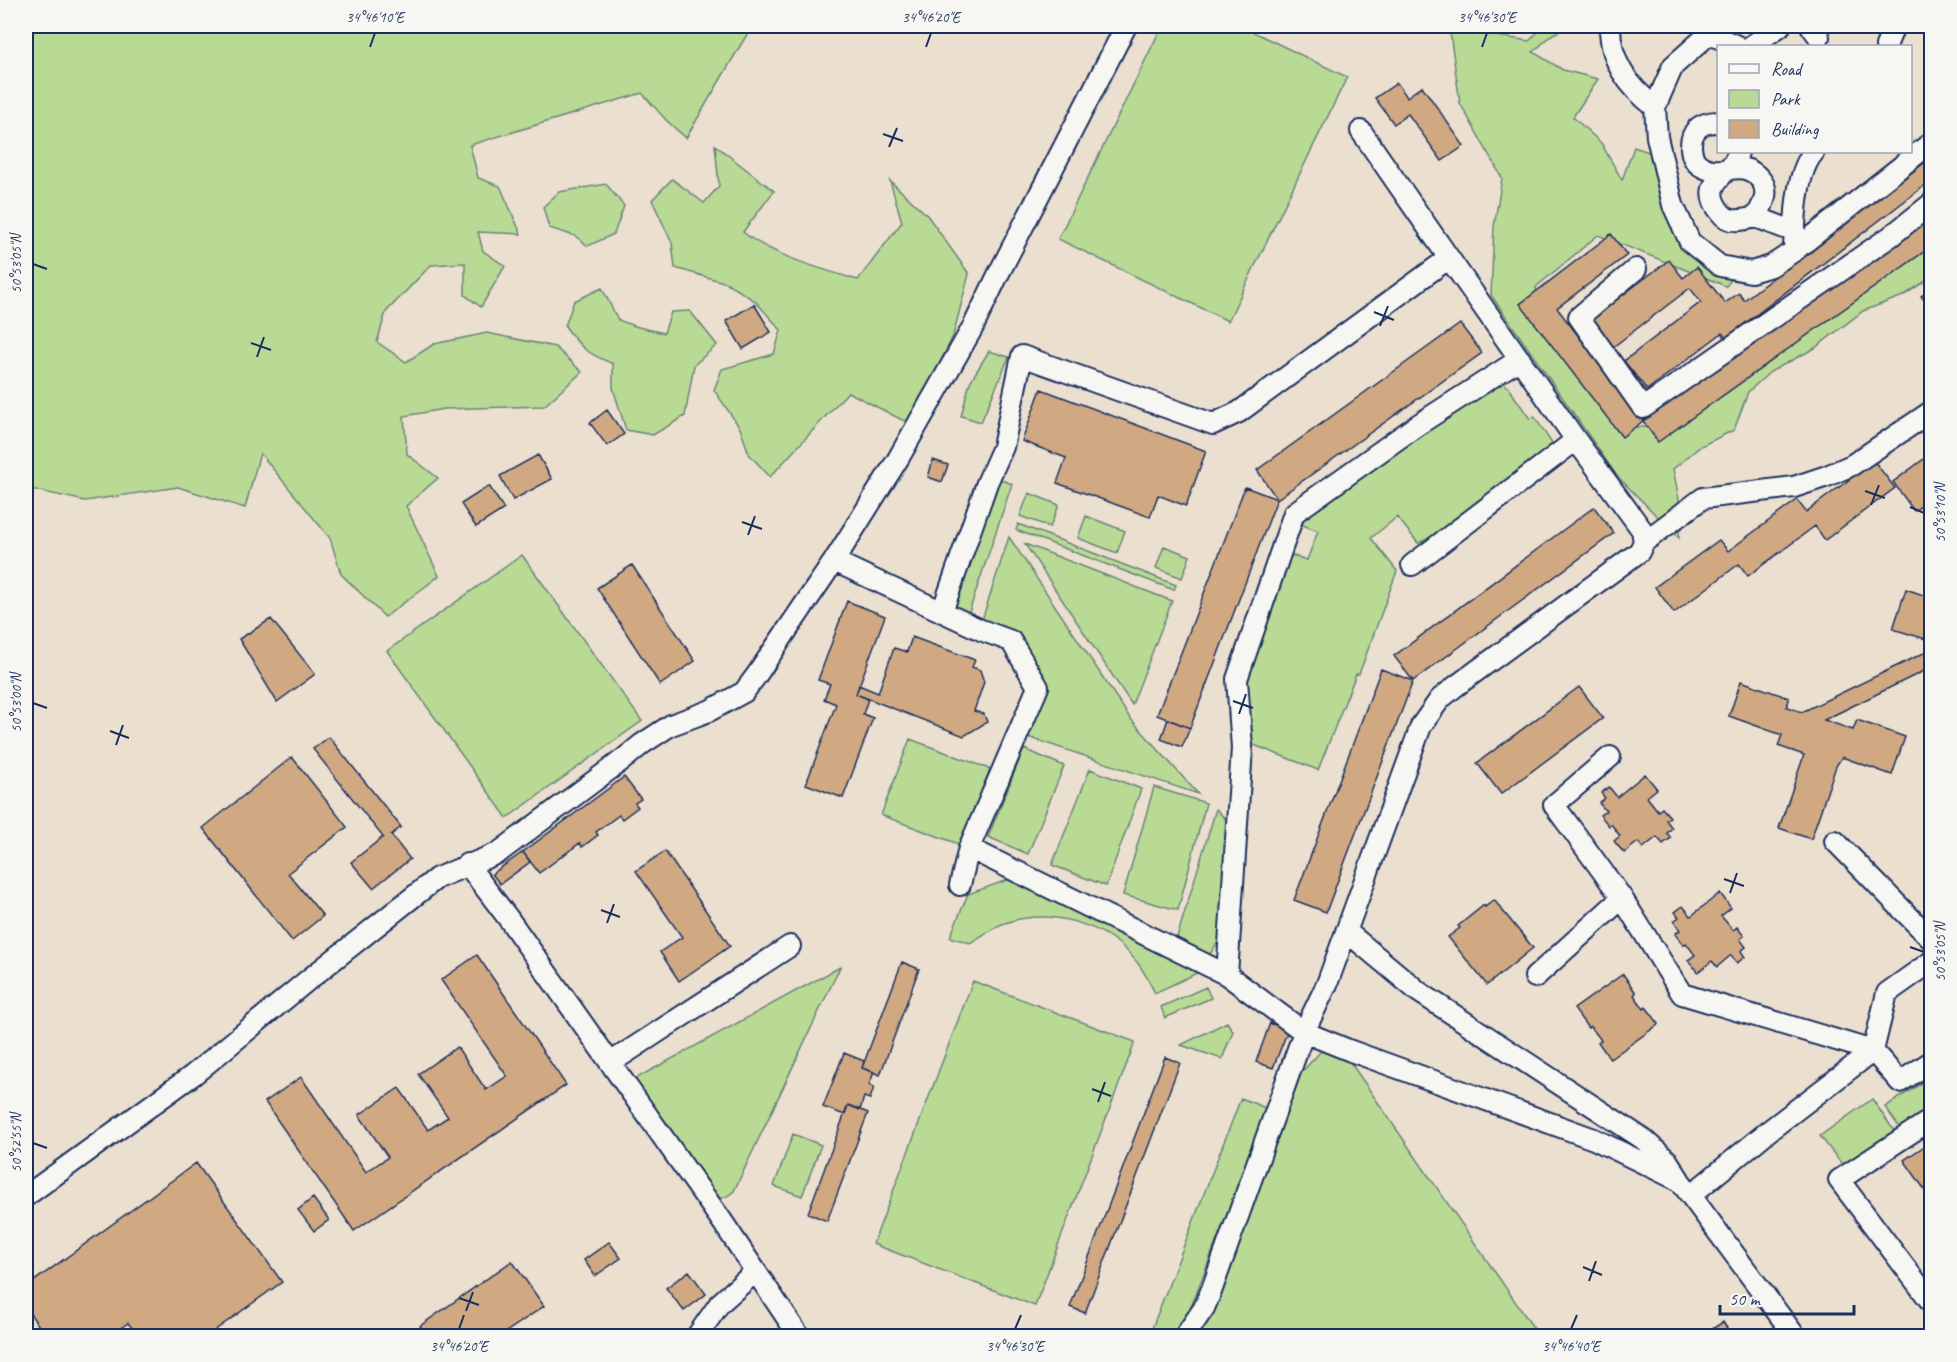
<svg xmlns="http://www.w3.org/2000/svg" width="1957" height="1362" font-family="Caveat,sans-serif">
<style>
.green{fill:#b9da94;stroke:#6a8479;stroke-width:1.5}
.building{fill:#d0a982;stroke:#1b2f5e;stroke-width:1.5}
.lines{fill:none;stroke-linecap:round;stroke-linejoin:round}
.minor-casing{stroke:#1b2f5e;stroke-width:24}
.minor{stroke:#f6f6f2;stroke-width:20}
.ticks{fill:none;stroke:#1b2f5e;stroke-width:2}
.neatline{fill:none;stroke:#1b2f5e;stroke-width:2}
.ticks-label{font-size:15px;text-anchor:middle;fill:#1b2f5e}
</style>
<rect width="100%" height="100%" fill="#ebdfd0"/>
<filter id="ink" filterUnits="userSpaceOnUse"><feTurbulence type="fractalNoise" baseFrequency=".0167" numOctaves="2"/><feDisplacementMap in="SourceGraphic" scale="12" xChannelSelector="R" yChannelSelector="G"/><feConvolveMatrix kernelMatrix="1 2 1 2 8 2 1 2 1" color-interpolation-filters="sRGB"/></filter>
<g filter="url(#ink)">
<!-- green -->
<path class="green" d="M26 26H752L686 138 666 120 642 93 470 145 478 178 500 186 521 234 478 232 483 251 505 266 481 307 465 295V263L431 265 386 312 377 342 406 362 434 344 487 333 555 347 582 372 544 406 444 409 404 416 407 454 438 478 406 506 439 576 385 617 341 574 330 538 260 453 245 508 178 487 85 501 26 488Z
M1162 26H1241L1347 77 1228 321 1058 239Z
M1449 26H1482L1491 35 1529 41 1544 26H1570L1553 34 1533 52 1563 70 1598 79 1573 117 1601 143 1622 180 1634 147 1655 154 1661 203 1684 243 1736 274 1726 286 1598 235 1536 287 1542 331 1616 426 1668 428 1931 246V277L1903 296 1863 311 1815 348 1770 372 1748 392 1734 430 1701 446 1673 469 1679 499V538L1617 476 1491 295 1494 227 1502 178 1460 103Z
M715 145 774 191 743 232C770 255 824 270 858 280L902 222 890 181 927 215 969 274 953 336 910 424 848 392 770 477 749 454 740 428 714 390 722 369 774 354 781 330 755 301 727 283 675 268 672 243 652 200 672 179 704 203 719 186Z
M606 184 624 206 614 234 588 246 575 236 549 228 543 207 559 192Z
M602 288 618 320 638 327 664 333 671 312 690 311 717 345 694 365 685 416 653 435 626 430 613 388V364C587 353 581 349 565 326L574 301Z
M989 351 1009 357 981 422 961 416 970 382Z
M1500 379 1508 387 1530 419 1534 416 1553 445 1552 448 1434 536 1418 543 1397 517 1371 538 1397 571 1359 674H1356L1318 770 1246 742 1245 689 1250 659 1287 554 1307 560 1318 531 1298 523 1348 485Z
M995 477 1012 484 967 618 951 611Z
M1029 493 1059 505 1050 527 1020 516Z
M1086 516 1125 531 1117 553 1078 538Z
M1018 524 1176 585 1174 590 1016 530Z
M1009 537 1130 718 1198 794 1025 736 1040 691 1007 638 980 626Z
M1025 544 1172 601 1132 705Z
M1164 546 1190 556 1182 578 1156 568Z
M522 555 642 721 507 818 387 651Z
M910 739 990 769 961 845 881 815Z
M1024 749 1064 766 1028 854 988 837Z
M1090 769 1141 789 1106 886 1052 865Z
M1154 787 1206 803 1178 910 1123 895Z
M1216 809 1231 825 1220 939 1206 960 1175 944Z
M1013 878H1025L1197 973 1155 993C1149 982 1144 970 1136 961 1106 923 1048 907 1002 924 991 929 981 937 970 943L950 937 968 894Z
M840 967 734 1191 726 1197 718 1199 633 1080Z
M973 981 1135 1042 1035 1306 873 1244Z
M1206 987 1211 998 1165 1018 1161 1007Z
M1227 1022 1233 1031 1222 1059 1181 1045Z
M1321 1051 1348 1059 1539 1336H1198L1214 1312 1301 1073Z
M1931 1077V1112L1902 1131 1885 1107Z
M1241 1098 1268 1109 1185 1322 1175 1336H1149Z
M1872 1099 1895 1132 1844 1167 1820 1136Z
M793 1134 821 1145 802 1196 774 1186Z"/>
<!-- building -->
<path class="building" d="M1397 83 1407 97 1422 86 1464 146 1442 161 1408 114 1394 124 1375 98Z
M1932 157V180L1726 338 1722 333 1647 390 1624 361 1701 302 1690 288 1613 347 1591 319 1669 260 1683 278 1697 267 1725 303 1739 293 1744 300Z
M1932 214V246L1658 442 1643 421Z
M1611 234 1627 255 1557 308 1643 421 1622 437 1520 304Z
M1932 289V310L1921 296Z
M754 304 771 332 743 349 726 321Z
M1460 324 1482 353 1277 499 1257 470Z
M1041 389 1206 451 1186 506 1158 495 1150 517 1057 483 1066 458 1022 441Z
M607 410 624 434 607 446 590 423Z
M1932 453V498L1914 511 1893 482Z
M538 455 552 479 513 500 500 476Z
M933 460 948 465 942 482 928 477Z
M1874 461 1895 488 1825 540 1815 526 1748 576 1739 564 1674 613 1655 587 1719 540 1728 551 1797 500 1806 512Z
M489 486 504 509 476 527 461 504Z
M1245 487 1277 499 1190 728 1157 715Z
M1594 507 1614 533 1413 681 1394 656Z
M632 565 695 661 660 685 597 588Z
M1906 589 1932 598V641L1893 629Z
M847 601 885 616 856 694 868 699 863 714 873 718 843 798 806 784 836 704 824 699 830 684 818 680Z
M271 619 315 674 277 702 239 639Z
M912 637 975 660 972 667 980 670 984 682 974 711 984 714 987 722 964 736 856 694 859 685 878 693 894 648 907 652Z
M1932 649V667L1824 720 1853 730 1857 720 1905 737 1892 775 1842 757 1836 766 1811 839 1779 828 1804 755 1778 746 1782 735 1729 716 1741 681 1789 698 1787 707 1802 712Z
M1381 669 1413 681 1326 912 1294 900Z
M1579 687 1603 718 1501 794 1477 763Z
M1168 719 1190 728 1182 747 1161 739Z
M329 737 401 827 391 835 410 859 373 888 351 862 383 837 313 749Z
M292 757 347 827 288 873 323 916 292 941 203 828Z
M1645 774 1657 789 1647 797 1658 811 1662 808 1670 817 1666 820 1672 828 1667 833 1671 838 1663 844 1657 837 1643 848 1638 842 1624 853 1614 841 1620 836 1611 824 1609 826 1600 815 1606 811 1599 803 1605 798 1601 793 1609 787 1617 797Z
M624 777 641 799 635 803 638 807 622 819 619 815 596 832 598 835 582 847 580 843 539 873 523 852Z
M665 851 730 946 679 981 660 952 682 937 636 871Z
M523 852 530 862 500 884 492 874Z
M1720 893 1731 908 1721 916 1733 930 1737 927 1744 936 1740 939 1746 947 1741 951 1745 957 1737 963 1731 955 1717 967 1712 961 1698 972 1688 960 1695 955 1686 943 1683 945 1675 934 1680 930 1674 921 1679 917 1675 912 1683 906 1691 916Z
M1494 900 1533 948 1487 985 1448 937 1460 928 1458 926 1484 905 1485 907Z
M477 955 566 1085 354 1231 265 1102 301 1077 366 1172 388 1157 359 1115 399 1088 428 1130 448 1117 418 1074 457 1047 486 1090 507 1076 441 980Z
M902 962 919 969 880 1075 862 1068Z
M1623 974 1636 993 1634 995 1644 1009 1646 1007 1659 1024 1610 1059 1598 1042 1601 1040 1590 1026 1588 1028 1574 1009Z
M1270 1023 1288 1030 1273 1068 1256 1062Z
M844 1053 864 1061 862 1068 874 1072 869 1085 874 1087 870 1099 864 1097 860 1110 848 1105 845 1115 823 1107Z
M1165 1057 1180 1063 1085 1313 1070 1307Z
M848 1105 868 1113 827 1221 808 1213Z
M1929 1143 1932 1148V1200L1904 1160Z
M196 1163 282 1282 207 1336H139L128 1323 109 1336H46L26 1308V1287Z
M313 1198 329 1220 314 1231 298 1210Z
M609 1242 621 1258 595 1276 584 1260Z
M512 1261 544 1306 500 1336H427L420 1326Z
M689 1271 706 1294 684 1311 666 1288Z
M1723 1322 1732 1336H1701Z"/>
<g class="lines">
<defs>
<path id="minor" d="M1610 26C1610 62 1628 86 1655 107
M1718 26 1673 66 1655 107 1657 137 1673 205 1690 242 1720 266 1751 272 1771 266 1794 251C1795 223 1795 173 1814 152
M1811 26 1819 37
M1712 31 1719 38 1737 46
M1751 46 1780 26
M1886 46 1894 26
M1718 122C1710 122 1703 123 1697 129 1688 139 1689 159 1701 166 1722 179 1741 156 1760 179 1771 191 1763 205 1756 217 1744 220 1729 224 1721 213 1695 181 1735 174 1738 152
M1361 131 1449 258
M1756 217 1795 232
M1794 251 1932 142
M1636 269 1579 317 1643 408 1891 236 1932 203
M1520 359 1416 426 1294 513 1237 679 1242 748 1227 975 1304 1032 1351 1051 1594 1139 1680 1181 1795 1336
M1644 542 1703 498 1794 487 1827 476 1852 465 1932 411
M834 561 981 630 1011 641 1038 687 969 848 1227 975
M1412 565 1576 440
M942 612 987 483 1003 447 1022 356 1213 424 1239 412 1449 258 1576 440 1642 530 1644 542 1639 552 1456 686 1440 699 1421 726 1327 984 1304 1032 1212 1289 1204 1308 1185 1336
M1610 757 1554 805 1622 898 1682 994 1873 1051 1900 1082 1932 1061
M1835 841 1932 940
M467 864 508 918 722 1221 799 1336
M960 885 969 848
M1346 931 1419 992 1643 1139 1667 1160 1679 1179
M1535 977 1622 898
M610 1063 790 946
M1932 1119 1839 1180 1932 1303
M1691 1195 1766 1133 1873 1051 1887 993 1932 961
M26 1196 193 1075 308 980 437 878 498 853 625 758 642 744 671 725 709 711 744 692 756 676 834 561 898 459 973 327 998 275 1126 26
M697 1336 720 1303 755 1272"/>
</defs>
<!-- minor casing -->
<use href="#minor" class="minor-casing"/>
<!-- minor -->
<use href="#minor" class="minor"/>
</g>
</g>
<!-- ticks -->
<path class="ticks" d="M370 47 375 33M926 47 931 33M1482 47 1487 33M883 134 903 141M889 147 897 128M33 264 47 269M1374 312 1394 320M1380 326 1388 306M251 343 271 350M257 357 264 337M1865 491 1885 498M1871 505 1879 485M1910 507 1924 513M742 522 762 529M748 535 755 516M1233 701 1253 708M33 703 47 708M1239 714 1246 694M110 731 129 738M116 745 123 725M1724 879 1744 886M1730 893 1737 873M601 910 620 917M607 923 614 904M1910 947 1924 952M1092 1089 1111 1096M1098 1102 1105 1082M33 1143 47 1148M1583 1267 1602 1275M1589 1281 1596 1261M459 1298 479 1305M466 1311 473 1292M459 1329 464 1315M1015 1329 1021 1315M1571 1329 1577 1315"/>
<!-- margin -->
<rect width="1957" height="1362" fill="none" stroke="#f6f6f2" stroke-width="66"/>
<!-- legend -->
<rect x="1717" y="45" width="195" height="108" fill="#f6f6f2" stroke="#9ea6b7" stroke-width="1.5"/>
<rect x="1729" y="64" width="30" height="9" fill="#f6f6f2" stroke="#9ea6b7" stroke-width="1.5"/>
<text x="1771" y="75" font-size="18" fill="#1b2f5e">Road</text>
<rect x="1729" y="90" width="30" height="18" fill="#b9da94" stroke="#9ea6b7" stroke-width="1.5"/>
<text x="1771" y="105" font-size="18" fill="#1b2f5e">Park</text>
<rect x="1729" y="120" width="30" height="18" fill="#d0a982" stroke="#9ea6b7" stroke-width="1.5"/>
<text x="1771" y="135" font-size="18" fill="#1b2f5e">Building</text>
<!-- scale -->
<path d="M1720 1305v9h134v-9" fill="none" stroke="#1b2f5e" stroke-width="3"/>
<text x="1729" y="1305" font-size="18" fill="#1b2f5e" stroke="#f6f6f2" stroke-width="4.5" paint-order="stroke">50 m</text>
<rect x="33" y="33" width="1891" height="1296" class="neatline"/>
<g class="ticks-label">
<text x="375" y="22">34°46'10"E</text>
<text x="931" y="22">34°46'20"E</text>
<text x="1487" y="22">34°46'30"E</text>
<text transform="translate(16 264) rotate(-90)" y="5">50°53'05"N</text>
<text transform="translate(1940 513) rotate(-90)" y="5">50°53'10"N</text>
<text transform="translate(16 703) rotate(-90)" y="5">50°53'00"N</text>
<text transform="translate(1940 952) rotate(-90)" y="5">50°53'05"N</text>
<text transform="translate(16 1143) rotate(-90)" y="5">50°52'55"N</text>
<text x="459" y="1351">34°46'20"E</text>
<text x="1015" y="1351">34°46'30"E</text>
<text x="1571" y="1351">34°46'40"E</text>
</g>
</svg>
